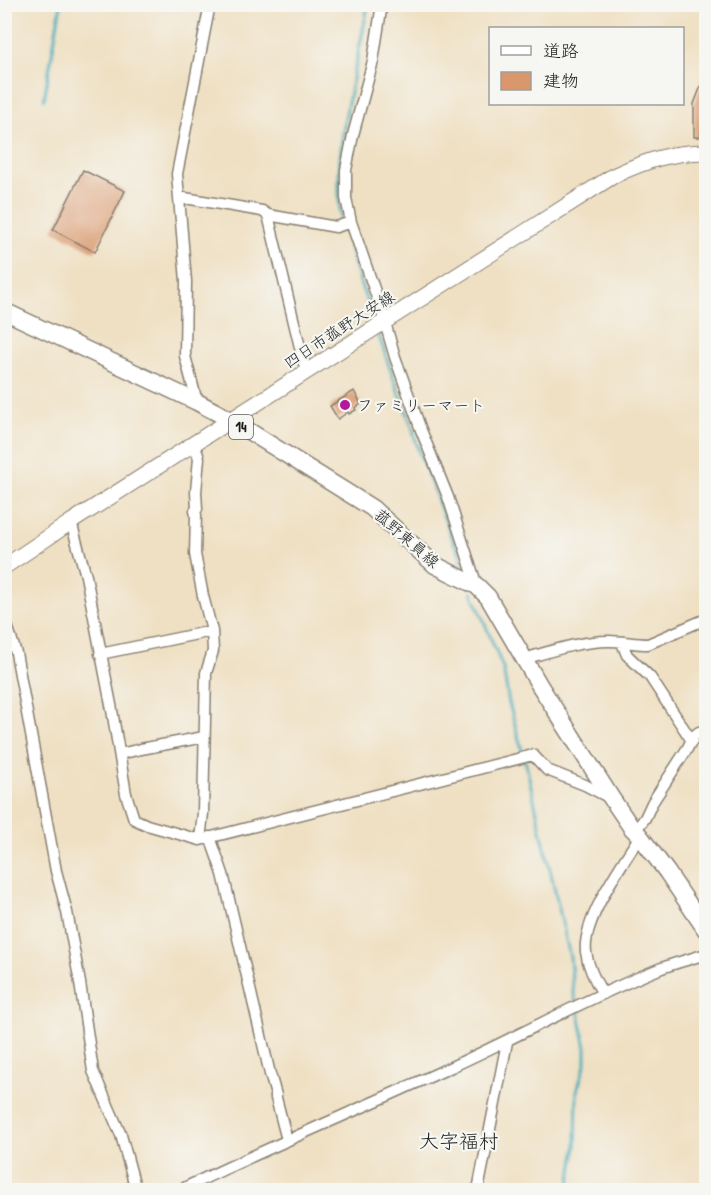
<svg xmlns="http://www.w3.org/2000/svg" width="711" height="1195" font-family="'Patrick Hand','Klee One',sans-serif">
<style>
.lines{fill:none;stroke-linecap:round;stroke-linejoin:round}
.stream{stroke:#3baaba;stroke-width:3}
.building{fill:#da976b}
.street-casing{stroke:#867e70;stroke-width:13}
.secondary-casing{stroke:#867e70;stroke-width:17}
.primary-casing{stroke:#867e70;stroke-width:19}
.street{stroke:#fff;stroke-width:10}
.secondary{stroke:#fff;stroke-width:15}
.primary{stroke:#fff;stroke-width:16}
.poi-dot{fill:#b5179e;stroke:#f6f6f2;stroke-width:2}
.labels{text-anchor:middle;stroke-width:4.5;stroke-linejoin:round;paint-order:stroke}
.shield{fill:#f6f6f2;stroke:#5d5d5c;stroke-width:1.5}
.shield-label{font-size:15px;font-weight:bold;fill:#1c1c1c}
.street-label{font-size:16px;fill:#1c1c1c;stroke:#f6f6f2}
.poi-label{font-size:16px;fill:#1c1c1c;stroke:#f6f6f2;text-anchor:start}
.quarter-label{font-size:20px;fill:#1c1c1c;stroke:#f6f6f2}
</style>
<rect width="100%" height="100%" fill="#f6f6f2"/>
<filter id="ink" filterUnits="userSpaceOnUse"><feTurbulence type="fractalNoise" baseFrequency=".0167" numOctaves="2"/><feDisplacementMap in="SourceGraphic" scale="12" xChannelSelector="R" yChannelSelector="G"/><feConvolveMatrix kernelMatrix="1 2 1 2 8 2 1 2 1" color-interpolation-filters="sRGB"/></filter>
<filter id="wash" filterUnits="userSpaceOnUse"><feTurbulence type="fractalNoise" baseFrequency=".008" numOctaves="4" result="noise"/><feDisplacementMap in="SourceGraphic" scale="24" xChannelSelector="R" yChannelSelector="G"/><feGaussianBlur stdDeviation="1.35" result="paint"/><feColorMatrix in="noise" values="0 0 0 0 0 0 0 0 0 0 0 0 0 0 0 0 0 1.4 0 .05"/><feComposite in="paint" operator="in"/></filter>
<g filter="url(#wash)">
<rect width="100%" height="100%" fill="#efe0c3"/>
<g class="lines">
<!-- stream -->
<path class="stream" d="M44 99 61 4
M342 221C338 207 339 193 339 179 340 120 358 63 368 4
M344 227 361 285 375 324
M378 333 393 377 412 426 419 452 454 543 459 552 464 572
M472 592 503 668 509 703 523 754
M525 760 570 957 573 990 576 1003
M569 1190 576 1147 577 1091 586 1062V1048L578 1009"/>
</g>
<g id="blocks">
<!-- building -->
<path class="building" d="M706 73V137H694V104Z
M83 170 125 191 95 252 53 230Z
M354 391 361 404 355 408 356 410 349 414 348 412 338 419 330 406Z"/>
</g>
</g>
<g filter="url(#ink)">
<use href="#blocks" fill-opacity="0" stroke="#867e70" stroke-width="1.5"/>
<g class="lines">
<defs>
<path id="street" d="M382 4 373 61 353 135 346 170V198L351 222 381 309 395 357 421 430 448 497 477 586
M179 197 262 211 268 215 336 227 351 222
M268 215 306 372
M197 402 185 356 186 281 177 174 210 4
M194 444 199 458 196 492 197 509 195 511 196 515 195 554 203 596 212 631 213 651 206 673 203 813 200 840
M71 522 86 576 112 710 126 794 134 819 147 825 200 840 533 755 547 770 585 785 610 798
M4 616 16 653 56 871 67 912 80 983 93 1071 121 1135 136 1190
M622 643 627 655 650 677 692 741
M100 654 212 631
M524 659C551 651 580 641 609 641 622 641 635 644 648 644L706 619
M120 754 141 749 204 737
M635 831 645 818 652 803 687 749 694 736 699 732 706 730
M210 837 223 874 270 1074 276 1095V1098L287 1140
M603 994C595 981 588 967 586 952 582 920 623 863 640 836
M180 1190C269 1147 360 1109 449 1068 519 1036 587 998 659 969 674 963 691 959 706 954
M478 1190 507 1042"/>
<path id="secondary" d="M4 567 71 522 613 176C645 161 671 152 706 152"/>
<path id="primary" d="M4 311 197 402 231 420 372 508 435 565 477 586 488 597 540 686 612 799 631 827 640 836 667 872 706 930"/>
</defs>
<!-- street casing -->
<use href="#street" class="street-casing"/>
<!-- secondary casing -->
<use href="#secondary" class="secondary-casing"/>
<!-- primary casing -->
<use href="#primary" class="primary-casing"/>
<!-- street -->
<use href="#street" class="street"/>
<!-- secondary -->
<use href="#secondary" class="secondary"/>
<!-- primary -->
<use href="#primary" class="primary"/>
</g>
</g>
<!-- markers -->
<circle class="poi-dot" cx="345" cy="405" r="6"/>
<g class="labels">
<!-- shield labels -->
<rect class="shield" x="229" y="415" width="24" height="24" rx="4.5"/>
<g class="shield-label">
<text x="241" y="432">14</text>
</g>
<!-- street labels -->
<g class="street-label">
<text transform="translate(339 329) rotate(-33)" y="6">四日市菰野大安線</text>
<text transform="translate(407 538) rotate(41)" y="6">菰野東員線</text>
</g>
<!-- poi labels -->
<g class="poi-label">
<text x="357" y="411">ファミリーマート</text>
</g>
<!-- quarter labels -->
<g class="quarter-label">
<text x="459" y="1148">大字福村</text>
</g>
</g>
<!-- margin -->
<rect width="711" height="1195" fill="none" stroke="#f6f6f2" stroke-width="24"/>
<!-- legend -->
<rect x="489" y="27" width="195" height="78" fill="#f6f6f2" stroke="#9f9f9c" stroke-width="1.5"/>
<rect x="501" y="46" width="30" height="9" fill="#ffffff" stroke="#9f9f9c" stroke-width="1.5"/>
<text x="543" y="57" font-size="18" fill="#1c1c1c">道路</text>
<rect x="501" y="72" width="30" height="18" fill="#da976b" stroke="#9f9f9c" stroke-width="1.5"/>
<text x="543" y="87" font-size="18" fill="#1c1c1c">建物</text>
</svg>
